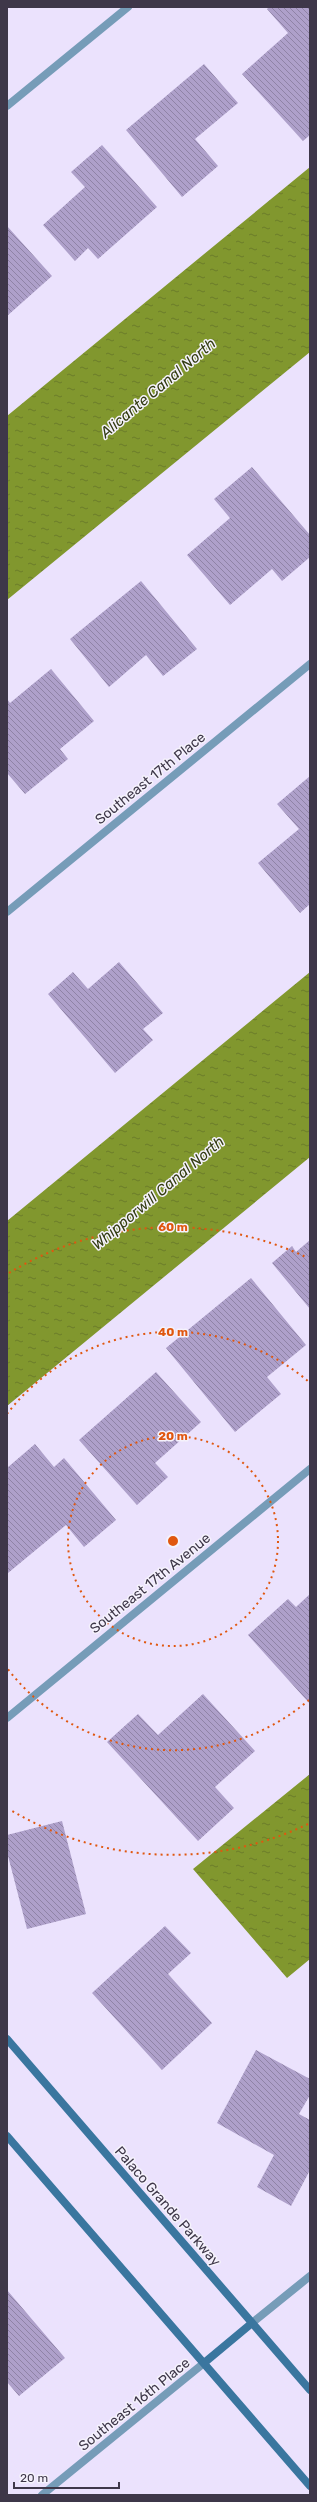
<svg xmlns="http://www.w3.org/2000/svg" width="317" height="2502" font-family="Rubik,sans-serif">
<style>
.water{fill:url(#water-ripples)}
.building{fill:url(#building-back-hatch)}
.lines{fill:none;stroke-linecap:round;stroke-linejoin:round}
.street{stroke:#769cb8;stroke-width:8}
.secondary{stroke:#3a769f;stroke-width:8}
.ring{fill:none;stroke:#e0570f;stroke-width:2;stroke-dasharray:2 4}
.labels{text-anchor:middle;stroke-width:3;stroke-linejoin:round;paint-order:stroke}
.street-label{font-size:14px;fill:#3e3749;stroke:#f5f2fc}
.water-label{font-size:15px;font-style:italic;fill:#343d13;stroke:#f5f2fc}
.centre{fill:#e0570f;stroke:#f5f2fc;stroke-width:2}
.ring-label{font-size:12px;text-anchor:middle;font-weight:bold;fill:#e0570f;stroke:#f5f2fc;stroke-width:3;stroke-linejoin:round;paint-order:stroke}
</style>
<defs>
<pattern id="water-ripples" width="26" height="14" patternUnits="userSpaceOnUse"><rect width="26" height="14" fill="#81972e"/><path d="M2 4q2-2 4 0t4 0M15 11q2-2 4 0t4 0" fill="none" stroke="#6b7c29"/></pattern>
<pattern id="building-back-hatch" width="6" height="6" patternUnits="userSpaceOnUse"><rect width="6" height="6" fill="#aea0ca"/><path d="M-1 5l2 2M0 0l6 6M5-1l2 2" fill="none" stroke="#8f83a6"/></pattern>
</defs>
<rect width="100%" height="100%" fill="#ebe2fd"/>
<!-- water -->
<path class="water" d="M310 167V352L7 600V416Z
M310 972V1157L7 1406V1221Z
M310 1774V1959L287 1978 193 1869Z"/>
<!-- building -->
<path class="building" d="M269 7H310V135L303 141 242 74 288 33 267 9Z
M204 64 238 103 195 139 218 166 182 197 126 130Z
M102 145 157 207 98 259 88 248 75 261 43 225 85 187 71 172Z
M7 226 52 276 7 316Z
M252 467 310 535V557L282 581 272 569 230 605 187 555 230 518 214 499Z
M141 581 197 649 163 676 146 655 109 687 70 639Z
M51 669 94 721 60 749 68 759 25 794 7 773V699L10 703Z
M310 776V904L300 913 258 863 299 829 277 804Z
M119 962 163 1013 143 1029 153 1040 115 1073 48 994 73 972 88 989Z
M310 1240V1309L272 1263 292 1246 296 1252Z
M251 1278 306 1345 267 1377 281 1394 235 1432 166 1348Z
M156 1372 201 1422 155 1463 168 1477 137 1505 79 1440Z
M35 1444 54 1467 64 1458 116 1520 84 1547 66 1525 8 1573 7 1468Z
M310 1594V1704L248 1635 288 1599 296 1607Z
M203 1694 255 1751 215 1787 234 1808 198 1841 107 1742 138 1714 158 1735Z
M62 1821 86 1914 27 1929 7 1852V1835Z
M165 1926 191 1953 168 1974 212 2023 162 2070 92 1993Z
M256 2050 310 2079V2095L299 2114 310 2120V2170L291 2206 257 2187 274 2155 217 2123Z
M7 2290 65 2358 19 2396 7 2382Z"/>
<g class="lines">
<!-- street -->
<path class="street" d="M7 106 128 7
M7 912 310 664
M7 1718 310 1469
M252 2323 310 2276
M42 2495 204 2363"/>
<!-- secondary -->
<path class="secondary" d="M7 2039 310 2390
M7 2136 310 2486
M204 2363 252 2323"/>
</g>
<!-- distance rings -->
<g class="ring">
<circle cx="173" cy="1541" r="105"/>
<path d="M309 1700A209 209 0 0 1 7 1668M7 1414A209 209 0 0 1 309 1382"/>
<path d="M308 1824A314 314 0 0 1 9 1809M9 1273A314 314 0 0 1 308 1258"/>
</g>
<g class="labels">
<!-- street labels -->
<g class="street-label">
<text transform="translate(150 778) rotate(-39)" y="5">Southeast 17th Place</text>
<text transform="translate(150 1583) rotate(-39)" y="5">Southeast 17th Avenue</text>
<text transform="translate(168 2206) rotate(49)" y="5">Palaco Grande Parkway</text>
<text transform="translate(134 2404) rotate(-39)" y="5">Southeast 16th Place</text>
</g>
<!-- water labels -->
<g class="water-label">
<text transform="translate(158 388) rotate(-40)" y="5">Alicante Canal North</text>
<text transform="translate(158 1193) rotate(-40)" y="5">Whipporwill Canal North</text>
</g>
</g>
<circle cx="173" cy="1541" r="6" class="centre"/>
<g class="ring-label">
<text x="173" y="1231">60 m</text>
<text x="173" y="1336">40 m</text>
<text x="173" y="1440">20 m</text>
</g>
<!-- border -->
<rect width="317" height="2502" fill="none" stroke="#3e3749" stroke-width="16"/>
<!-- scale -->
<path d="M14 2482v6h105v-6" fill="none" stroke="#3e3749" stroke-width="2"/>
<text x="20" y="2482" font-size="12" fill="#3e3749" stroke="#f5f2fc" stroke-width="3" paint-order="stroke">20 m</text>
</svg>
